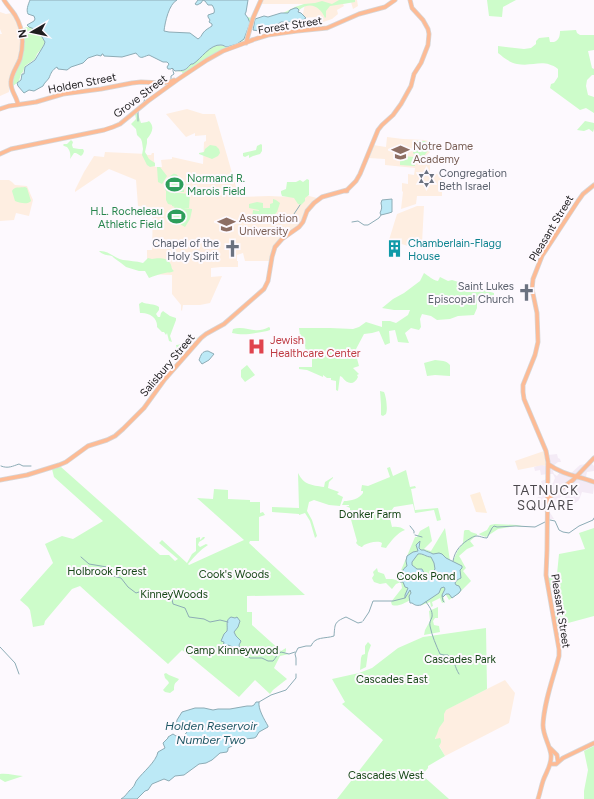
<svg xmlns="http://www.w3.org/2000/svg" width="594" height="799" font-family="Figtree,sans-serif">
<style>
.built{fill:#f4ebf6}
.industrial{fill:#feeedc}
.education{fill:#feeee1}
.green{fill:#cdfcca}
.water{fill:#bce9f6;stroke:#8dacb6;fill-rule:evenodd}
.lines{fill:none;stroke-linecap:round;stroke-linejoin:round}
.stream{stroke:#8dacb6;stroke-width:1}
.major-casing{stroke:#d6d6d7;stroke-width:5}
.major{stroke:#fdbb95;stroke-width:3.5}
.labels{text-anchor:middle;stroke-width:4;stroke-linejoin:round;paint-order:stroke}
.street-label{font-size:11px;fill:#1e1d1f;stroke:#fdf9fe}
.education-label{font-size:11px;fill:#785e54;stroke:#fdf9fe;text-anchor:start}
.worship-label{font-size:11px;fill:#5b616d;stroke:#fdf9fe;text-anchor:end}
.leisure-label{font-size:11px;fill:#27864d;stroke:#fdf9fe;text-anchor:start}
.culture-label{font-size:11px;fill:#0d838f;stroke:#fdf9fe;text-anchor:start}
.health-label{font-size:11px;fill:#be3a42;stroke:#fdf9fe;text-anchor:start}
.park-label{font-size:11px;fill:#164616;stroke:#fdf9fe}
.water-label{font-size:12px;font-style:italic;fill:#1e5764;stroke:#fdf9fe}
.quarter-label{font-size:13px;letter-spacing:1px;fill:#4b484c;stroke:#fdf9fe}
</style>
<rect width="100%" height="100%" fill="#fdf9fe"/>
<!-- built -->
<path class="built" d="M557 454 558 458 560 459 561 462H558L553 466 555 469 553 471 554 474 557 476 560 472 568 476 580 465 591 463 594 466V471L587 472 585 481 594 484V487L593 494 582 492 579 500 575 503 569 505 565 497 562 496 549 507V511L554 519H549L548 512 541 511 538 509 539 507 534 503 543 489 541 481 547 479V483H553L555 478 553 474H547L541 475 540 470 535 471 534 467 543 464 544 466 547 465 548 455Z"/>
<!-- industrial -->
<path class="industrial" d="M480 492 487 513 476 512 470 495Z"/>
<!-- education -->
<path class="education" d="M262 0H357L358 6 353 9 351 2 343 4 344 6 337 10 338 14 332 19 323 22 319 23 318 17 302 18 305 4H261Z
M0 12 6 14 12 13 18 25 21 38 20 52 9 82V92L0 96V34H2L0 29Z
M187 109 203 114H215L239 197 269 196 292 197 309 196 317 198 307 209 301 222 273 249 270 261H245L243 253 237 255V261H238V267H221L211 268V277L222 276 210 303 200 305H183L182 311 181 310V305L172 294V275L147 274V250H152L153 208 138 206 136 180 109 169 75 192V190L84 172 94 156 104 157 105 152 147 154V155H151L152 153H154V160L155 167H162L161 160 172 159V157L203 164 204 142 206 141V135L195 136V133L186 137 166 114Z
M387 137 403 139 425 140 429 141 431 143 432 150 426 156 427 158H430V172L442 175V196H417L416 204 401 209 403 192 402 191V183L408 184V174L414 175 415 168 385 165V159L368 158 373 145 386 147Z
M0 180H9L12 182 15 185 27 186 33 200 29 216 16 213 14 220 0 221Z
M417 206H424L422 243H417L410 241 408 246 389 240 397 214Z
M544 451 547 465 544 466 543 465 518 470 515 461Z
M505 680 515 693 509 723 445 756 425 720Z"/>
<!-- green -->
<path class="green" d="M339 0H355V2L349 3 330 6 326 11V17L325 18C320 6 310 1 299 10 295 7 291 9 288 13H283L295 7 304 4 315 3 322 1 332 4Z
M487 0H516L503 7 502 17 489 16Z
M247 17 252 18 246 37 243 41 183 74 182 72 177 71C184 71 186 71 191 64H193C205 56 210 41 227 47 231 46 236 45 239 42 247 38 251 25 247 17Z
M27 27 37 29 45 42 42 48 37 54 35 59 25 66 23 72 21 74 19 81 12 87 14 77 20 61 22 29Z
M576 30 577 33 580 35H594V50L588 51 592 68 594 69V75H592L587 80 586 86 588 95 594 97V113L586 108 580 110 550 88 551 84 554 83 558 77V69C543 58 534 67 517 64 510 63 503 57 498 53V46L524 49 531 48 536 44V41L539 38 549 37 550 42H554C559 40 560 36 560 31Z
M137 111 141 123 147 122 149 121C155 127 152 133 147 139V143L145 152 149 159 155 163V166L150 167 147 165 142 155 143 149 142 142 141 139 137 135 136 129 131 124 136 119 135 114Z
M585 121 594 123V129L593 132 589 129 584 131 577 130Z
M71 140 73 142 72 145 73 148 79 149H83L84 151 83 154 81 156 76 153H74L70 159C71 155 70 150 67 147L64 146 63 145 64 144H67Z
M416 141H425L430 148 424 156H416L413 153V146H416Z
M261 144 262 145V151L260 154 253 156 249 158V155L245 157 243 156V153L256 150 257 146Z
M210 145 216 146 219 149 220 153 218 156 212 159 199 154V153L204 152 205 149Z
M400 156 415 157V166L400 165Z
M157 167H160L167 176 162 184 158 182Z
M173 174C177 173 179 177 180 181H185L184 192H169L190 194 189 208H183L192 209V210L190 219 185 227 169 218 172 209 175 207 172 206V205L168 204 166 200V191L165 190C167 183 166 178 173 174Z
M307 179 309 180V195L305 198V201L301 205 298 204 294 198 282 196 281 193V191L286 189 287 182H296L300 180 303 182Z
M25 187 27 188 31 201C28 205 19 203 15 201L12 191C14 186 20 188 25 187Z
M273 199 276 200 280 203 277 212 274 215V222L252 219 253 210 259 211V210L249 208V204L257 202 263 203V208H270V204L273 203Z
M99 251C108 250 114 258 123 260 130 261 136 261 143 263L148 258 152 259C157 258 167 257 170 263 172 266 171 269 174 271 171 273 168 272 165 273 159 274 154 276 149 278L145 271H139L126 267 121 263 114 258 112 256C108 255 102 255 99 251Z
M424 273C429 276 432 280 438 281L440 277 448 281 452 280 494 293V303L488 302 486 296H477V308L474 315 458 316 450 319 437 320 431 316 422 314 420 319 421 327 419 330 411 328 405 333 409 343 398 342 395 330 389 331 390 343 385 345 379 331 372 333 364 334 355 351 359 366 353 368 359 374 357 375 358 377C354 386 347 384 342 377L340 376 338 391 336 390V381L331 380V378H327L323 375V377L307 370 299 369V367H312V353H306L304 338 296 342 293 338 300 336 299 328H330L353 329 359 327 366 322 382 327V321H390L396 323 408 315 410 310H394L382 308 393 299 404 293 420 281Z
M142 302C147 305 154 303 159 307V310L156 314 158 317H160L161 313 163 311 170 316 176 318V320L170 336 172 342 169 341 167 333 166 335 164 332H162L157 327C158 318 149 312 140 313L139 304Z
M269 327 270 328V330L267 331C255 333 245 336 232 333L233 329C246 325 255 335 269 327Z
M195 337 198 338 186 343 183 346C183 349 182 351 179 352L177 351 178 354C177 356 174 357 172 357L173 355 172 353 177 349 176 345C183 345 188 339 195 337Z
M435 360C441 361 446 360 450 365V376L435 375 427 376 424 363Z
M247 365 255 375 245 382 241 377V370Z
M380 391 384 392C386 396 388 409 386 414 385 415 384 415 383 416L381 415V405Z
M61 467 160 555H169L175 561 178 559 159 543 162 540 187 563 192 554 196 551V538L200 537V540L203 537H205L204 539 199 542 198 545 200 547 206 544 208 545C200 550 194 557 188 564L189 565 244 540 197 498 213 499 214 489 228 490V499L250 500V502H260V513L263 512 265 515 259 517V541H250L249 543 305 595 247 596V612H252V625L281 651 286 648V651L285 653 289 654 280 656 274 668 287 679 273 690 270 694 255 680 239 697 182 650 168 664 102 606 80 586 72 589 45 621 44 625 33 627 30 610 28 607 20 600 53 563 45 544 62 536 73 539 103 521 54 477 52 469Z
M390 467 393 476 406 470 410 487 415 486 416 488 411 489 415 510 438 508 441 520 437 521 434 510 415 513 413 504 394 507 389 514 392 527C396 526 402 527 405 530 397 533 391 541 386 548L381 547 382 543 380 542C374 541 369 543 364 545L362 547H361L360 546H359L356 543 357 541 350 516V508L346 506H349V505H342L344 501C351 501 359 499 363 493V491H361L362 485 368 486 390 477 387 468Z
M298 473C304 485 311 485 324 487L325 482 333 477V478L329 482 328 488 339 492 337 494 343 497 340 506 329 505 314 500 309 502 307 511 312 520 317 536 315 538 310 521 305 513 299 515V514L272 512V507L299 508Z
M495 524 517 525 527 527 515 526 498 529 486 537 480 535 479 534 487 530 490 525Z
M429 526 432 541 424 549 431 551 445 528 450 561 452 562 453 561 458 550 463 543 464 531 465 530H469L471 532 477 534V535L470 541 474 546 467 549 459 556C462 560 463 564 466 568L463 571 471 581 458 594 449 600 446 595 443 596 445 602 442 603 440 598 432 602 433 606 431 607 430 602 422 605 417 601 410 600C405 603 398 607 392 605L391 602 402 588 401 582 396 584 392 589 386 583 380 584 374 582 372 578 374 575 373 572 377 568 378 572 384 574 386 579H392L400 581 399 575 415 537H417L420 531Z
M594 528V616L557 626 555 612V598L548 578 554 577 557 574 559 554 585 549 579 533Z
M438 607V618H435L433 621 434 625 439 626 440 632 424 635 425 630 430 621 429 611Z
M486 628 487 689 446 710 444 714V721L439 728 437 734 435 738V739L440 738C442 742 441 743 439 746L445 756 428 766V768L422 775 449 799H337L383 740 342 704 345 702 332 679 359 673 372 668 398 648 423 637Z
M368 642 371 645 368 653 366 667 360 670 361 658 362 655 365 654V646Z
M166 673 169 675 179 679C176 684 174 681 174 690L170 693 165 692 163 690 169 683 168 681 165 678 164 674Z
M594 746V799H584V791L588 770 584 751Z
M0 774C8 773 15 776 23 776L5 782 0 779Z"/>
<!-- water -->
<path class="water" d="M30 0H177C169 4 165 22 164 31L169 32 190 33 198 39C201 37 201 36 203 33 205 30 209 28 212 26V24L209 22 210 20 208 17V15L214 13C215 10 214 8 212 5H208L205 1 203 0 201 3 197 5 195 4 198 0H248L246 12 245 14 248 18 250 23 244 39 237 44 227 47C225 47 224 45 221 45 210 44 201 59 193 64H191C184 72 184 70 175 71L172 68 171 69H168L167 67 169 64 167 62H163L149 55C142 57 141 60 136 53L122 57 104 56 103 54H102L101 56 97 55 88 58 83 63 71 67 67 70 58 69 57 67C52 70 51 73 49 78 47 81 44 83 43 86L34 91 29 90 24 93 18 86 17 83 21 80 22 74H24L25 67 35 60 44 45 45 42 39 32 37 30 29 27 27 25 34 21 35 19 34 16 28 14C26 10 28 5 30 0Z
M295 8H297L299 10 298 12 301 13 306 18 301 21 296 22H281L275 26 259 31 253 30 255 19 264 16 268 17 281 13H288L290 10Z
M392 199V212L389 213 381 215 380 213C382 208 382 208 381 203L382 200Z
M208 351 214 354 209 360 202 364 199 360C201 355 202 351 208 351Z
M420 541 419 548 421 550H424C427 552 430 552 433 554L439 553 442 554 446 558 462 566V568L460 570 461 578 457 580 455 583 456 585 459 586 461 590 459 593 452 598 449 594H446L443 597 442 595 445 589 444 587 441 588 439 593 421 605C416 606 415 605 412 603H410L409 596 411 593 410 590 405 598V595L408 588 405 587 403 582H400C402 579 401 573 403 570 404 568 406 567 407 566L406 561 407 556 413 552 418 551 416 545ZM418 554C423 553 426 557 431 557L434 563 435 569 431 574 425 575 422 569H417L412 565V562Z
M231 617 235 618 237 617 240 621 238 627 234 632 236 636 241 641 239 645 240 649 236 653 234 650 233 647 228 645 225 647 223 646 224 642 221 641 224 634 227 631C228 626 225 620 231 617Z
M256 702H259C258 709 264 719 268 726V727L259 732 256 737 254 738 245 739 239 743 234 744 232 746 228 748V750L227 752 220 753 212 760 206 763 199 764 184 775 175 776 169 781 164 779 152 784 148 790 145 791 137 799H121C125 797 127 793 130 790 131 789 132 789 132 788 135 786 135 782 137 780 143 772 156 762 158 752L165 748 163 743 168 738V737L173 734 176 736 178 735 182 737C186 734 190 729 190 724L184 730 183 726 180 725H177L176 727 172 728 171 727 176 726 177 720 182 712 195 708H204L213 710 218 709H230L247 706H252L254 705Z"/>
<g class="lines">
<!-- stream -->
<path class="stream" d="M171 79V76L174 74 173 71V69
M144 102C146 92 147 89 158 86
M138 112V121
M294 214 300 205
M352 222 358 221 364 225H368L379 218 381 215
M1 466C8 469 13 466 19 464L23 466H31
M548 520H550L555 521 559 530 563 532 569 533 579 526 593 520 594 518
M410 526 414 531V533
M415 535 422 537
M81 557 89 564 107 567 113 576 121 578 128 587 136 593C149 588 152 591 162 598L167 597 172 599 173 604 185 608 189 617 204 619 210 622 220 620 228 622
M453 561C455 550 461 544 471 538 473 537 474 536 477 536 480 536 483 538 487 538L492 528 494 526 497 527 516 526 535 527 545 522
M442 596 443 601 444 602
M426 602C429 606 433 611 432 617 431 620 429 622 430 626 432 636 436 645 440 654L444 655H448C456 662 454 666 459 674
M363 621 369 612 373 601H393L405 598
M0 647 15 663 19 674
M240 650 250 658H262L268 661H273C276 658 277 654 281 652L289 654 295 652
M296 665V658L295 654 298 648 306 646H311C315 636 325 639 334 636 335 624 334 622 346 617L358 623 362 622
M259 702 271 695 286 690 296 678V674"/>
<defs>
<path id="major" d="M4 0C7 5 11 9 15 15 23 28 24 44 20 59 17 67 11 74 11 82 10 91 17 96 18 105
M252 40 268 35 297 31 327 28 359 14 385 7 395 0
M246 43 253 18 261 0
M0 109 9 106 36 102 63 94 101 89 132 83 141 82 162 83 169 82 174 80
M0 154 11 149 104 130 113 127 120 124 148 101 177 80 207 60 223 51 253 40
M347 190 356 181 360 174 378 130 382 125 393 115 401 104 411 86 414 74 421 63 428 45 429 34 428 29 423 20 412 8 410 0
M548 464C563 475 578 476 594 482
M0 480 27 475 59 465 66 462 88 446 107 440 115 436 123 429 144 408 165 379 201 338 206 334 224 324 264 289 268 281 272 257 275 247 282 239 299 227 303 222 307 211 314 203 322 197 347 190V191H345
M547 499 573 480 594 458
M550 748 557 755 558 762
M551 764H556L563 758 594 743
M538 799C540 793 541 787 543 781 546 772 552 765 551 755 550 745 543 736 543 725 544 702 553 679 559 656V649L546 575 547 550 548 462 546 451 524 399 523 392V385L535 355 538 342 537 313 532 289 533 279 542 256 578 201 583 194 594 185"/>
</defs>
<!-- major casing -->
<use href="#major" class="major-casing"/>
<!-- major -->
<use href="#major" class="major"/>
</g>
<!-- icons -->
<defs>
<symbol id="school-bare" viewBox="-9 -9 18 18"><path d="M0-5L7-2L0 1L-7-2ZM-4 1L0 2.5L4 1V4Q0 6-4 4Z" fill="#8d6e63" stroke="#fdf9fe" stroke-width="2.5" paint-order="stroke"/></symbol>
<symbol id="synagogue-bare" viewBox="-9 -9 18 18"><path d="M0-6.5L5.6 3.2H-5.6ZM0 6.5L5.6-3.2H-5.6Z" fill="#6b7280" stroke="#fdf9fe" stroke-width="2.5" paint-order="stroke"/></symbol>
<symbol id="stadium-bare" viewBox="-9 -9 18 18"><path d="M0-5a6.5 5 0 1 0 0 10a6.5 5 0 1 0 0-10ZM-3.5-1.8h7v3.6h-7Z" fill="#2e9e5b" stroke="#fdf9fe" stroke-width="2.5" paint-order="stroke"/></symbol>
<symbol id="university-bare" viewBox="-9 -9 18 18"><path d="M0-5L7-2L0 1L-7-2ZM-4 1L0 2.5L4 1V4Q0 6-4 4Z" fill="#8d6e63" stroke="#fdf9fe" stroke-width="2.5" paint-order="stroke"/></symbol>
<symbol id="church-bare" viewBox="-9 -9 18 18"><path d="M-1.2-6h2.4v3.5h3.3v2.4h-3.3V6h-2.4V-.1h-3.3v-2.4h3.3Z" fill="#6b7280" stroke="#fdf9fe" stroke-width="2.5" paint-order="stroke"/></symbol>
<symbol id="building-bare" viewBox="-9 -9 18 18"><path d="M-4-6H4V6H1V3H-1V6H-4ZM-2.5-4.3h1.7v1.8h-1.7ZM.8-4.3h1.7v1.8H.8ZM-2.5-1h1.7V.8h-1.7ZM.8-1h1.7V.8H.8Z" fill="#0f9aa8" stroke="#fdf9fe" stroke-width="2.5" paint-order="stroke"/></symbol>
<symbol id="hospital-bare" viewBox="-9 -9 18 18"><path d="M-5-5h3v3.5h4V-5h3V5h-3V1.5h-4V5h-3Z" fill="#e0444e" stroke="#fdf9fe" stroke-width="2.5" paint-order="stroke"/></symbol>
</defs>
<g fill-rule="evenodd">
<use href="#school-bare" x="388" y="140" width="25" height="25"/>
<use href="#synagogue-bare" x="414" y="166" width="25" height="25"/>
<use href="#stadium-bare" x="162" y="172" width="25" height="25"/>
<use href="#stadium-bare" x="164" y="204" width="25" height="25"/>
<use href="#university-bare" x="214" y="212" width="25" height="25"/>
<use href="#church-bare" x="220" y="236" width="25" height="25"/>
<use href="#building-bare" x="382" y="236" width="25" height="25"/>
<use href="#church-bare" x="514" y="280" width="25" height="25"/>
<use href="#hospital-bare" x="244" y="334" width="25" height="25"/>
</g>
<g class="labels">
<!-- street labels -->
<g class="street-label">
<text transform="translate(290 25) rotate(-9)" y="4">Forest Street</text>
<text transform="translate(82 83) rotate(-11)" y="4">Holden Street</text>
<text transform="translate(140 96) rotate(-37)" y="4">Grove Street</text>
<text transform="translate(551 228) rotate(-59)" y="4">Pleasant Street</text>
<text transform="translate(167 365) rotate(-50)" y="4">Salisbury Street</text>
<text transform="translate(561 611) rotate(81)" y="4">Pleasant Street</text>
</g>
<!-- education labels -->
<g class="education-label">
<text x="413" y="150">Notre Dame<tspan x="413" dy="13">Academy</tspan></text>
<text x="239" y="222">Assumption<tspan x="239" dy="13">University</tspan></text>
</g>
<!-- worship labels -->
<g class="worship-label">
<text x="439" y="177" text-anchor="start">Congregation<tspan x="439" dy="13">Beth Israel</tspan></text>
<text x="219" y="247">Chapel of the<tspan x="219" dy="13">Holy Spirit</tspan></text>
<text x="514" y="290">Saint Lukes<tspan x="514" dy="13">Episcopal Church</tspan></text>
</g>
<!-- leisure labels -->
<g class="leisure-label">
<text x="187" y="182">Normand R.<tspan x="187" dy="13">Marois Field</tspan></text>
<text x="163" y="215" text-anchor="end">H.L. Rocheleau<tspan x="163" dy="13">Athletic Field</tspan></text>
</g>
<!-- culture labels -->
<g class="culture-label">
<text x="408" y="247">Chamberlain-Flagg<tspan x="408" dy="13">House</tspan></text>
</g>
<!-- health labels -->
<g class="health-label">
<text x="270" y="344">Jewish<tspan x="270" dy="13">Healthcare Center</tspan></text>
</g>
<!-- park labels -->
<g class="park-label">
<text x="370" y="518">Donker Farm</text>
<text x="107" y="575">Holbrook Forest</text>
<text x="234" y="578">Cook's Woods</text>
<text x="426" y="580">Cooks Pond</text>
<text x="174" y="598">KinneyWoods</text>
<text x="232" y="654">Camp Kinneywood</text>
<text x="460" y="663">Cascades Park</text>
<text x="392" y="683">Cascades East</text>
<text x="386" y="779">Cascades West</text>
</g>
<!-- water labels -->
<g class="water-label">
<text x="211" y="730">Holden Reservoir<tspan x="211" dy="14">Number Two</tspan></text>
</g>
<!-- quarter labels -->
<g class="quarter-label">
<text x="546" y="495">TATNUCK<tspan x="546" dy="15">SQUARE</tspan></text>
</g>
</g>
<!-- north arrow -->
<g transform="translate(32 32) rotate(261)" stroke="#fdf9fe" stroke-width="3" paint-order="stroke">
<path d="M0-3L7 15L0 10L-7 15Z" fill="#1e1d1f"/>
<text y="-6" font-size="11" font-weight="bold" text-anchor="middle" fill="#1e1d1f">N</text>
</g>
</svg>
